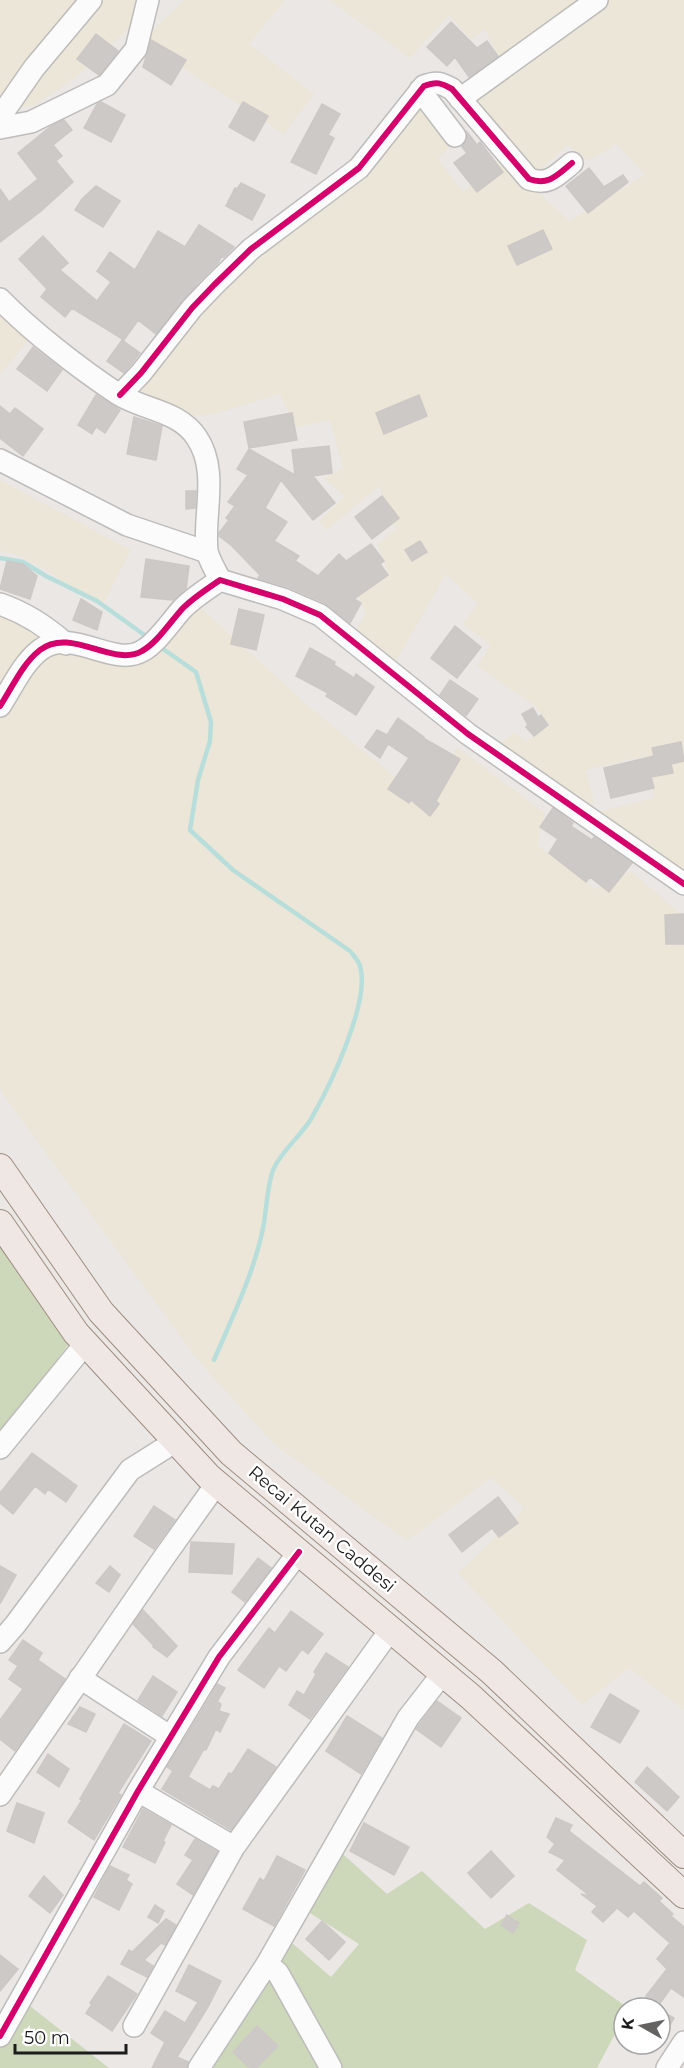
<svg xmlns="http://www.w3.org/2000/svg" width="684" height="2068" font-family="Montserrat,sans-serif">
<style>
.farmland{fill:#ebe6d7}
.forest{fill:#cdd8ba}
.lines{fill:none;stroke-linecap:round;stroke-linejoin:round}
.stream{stroke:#b8dedb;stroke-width:4.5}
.building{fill:#ccc9c7;stroke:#cdc8c5;stroke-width:1.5}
.minor-casing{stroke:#bdbcbb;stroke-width:24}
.major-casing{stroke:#9f8d82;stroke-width:28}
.minor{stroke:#fcfbfb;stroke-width:21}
.major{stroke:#efe7e3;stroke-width:26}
.cycleway-casing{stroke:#fff;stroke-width:10}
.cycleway{stroke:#d6006c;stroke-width:6}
.labels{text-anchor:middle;stroke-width:5;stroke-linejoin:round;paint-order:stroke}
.street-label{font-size:18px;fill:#1c1c1c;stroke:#fff}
</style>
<rect width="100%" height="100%" fill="#eae7e4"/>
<!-- farmland -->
<path class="farmland" d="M0 0H160L75 78 35 105 0 110Z
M184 0H285L249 44 314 94 284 134 141 41Z
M329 0H684V893L598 812 654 798 645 756 586 770 594 803 568 810 489 752 515 732 526 742 548 724 536 707 477 666 491 645 462 624 478 604 446 574 395 663 355 632 366 614 357 594 388 574 377 544 396 530 379 486 327 530 319 521 345 496 324 479 343 468 330 420 296 427 280 394 214 414 193 416 138 395 135 388 171 334 421 101 452 144 438 159 463 192 502 159 569 221 645 175 617 144 588 161 568 145 534 174 473 100 504 68 485 29 471 39 449 15 410 58Z
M0 316 29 339 0 375Z
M0 480 131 550 102 606 38 565 15 554 0 551Z
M0 604 29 614 58 653 139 665 174 636 200 607 306 704 417 795 458 748 545 813 537 845 595 889 631 871 684 917V1710L629 1668 582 1705 458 1573 525 1508 491 1478 407 1541 274 1444 196 1358 0 1090Z"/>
<!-- forest -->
<path class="forest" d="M0 1235 74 1337 0 1437Z
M334 1846 387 1894 422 1871 485 1929 529 1903 587 1940 575 1970 628 2008H624V2017L597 2068H199L283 1935 331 1977 359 1944 299 1906Z
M21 1999 109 2068H0V2038Z"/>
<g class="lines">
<!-- stream -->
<path class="stream" d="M0 558 23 562 46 576 97 601 150 639
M159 646 196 672 211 722 210 741 198 780 190 830 233 870 350 951C353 955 359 961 360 966 371 1001 329 1088 311 1119 300 1137 281 1151 273 1170 266 1190 267 1212 262 1233 252 1277 232 1318 214 1360"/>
</g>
<!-- building -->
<path class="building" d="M451 22 477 48 487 41 498 56 469 77 455 57 447 66 427 47Z
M96 34 118 51 99 75 77 59Z
M151 40 186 60 171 85 143 67Z
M101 102 125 115 111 142 84 128 97 104Z
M243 102 268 116 254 141 229 127Z
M322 104 340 114 328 135 334 138 316 174 291 162Z
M64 120 72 130 53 145 62 156 56 161 73 182 40 212 0 242V189L9 202 38 179 18 153 50 127Z
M467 132 477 145 480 142 503 172 477 192 454 163 467 153 462 147 467 140Z
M589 168 604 187 623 175 628 182 588 213 566 186Z
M241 183 265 195 252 220 226 206 235 188 237 189Z
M96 186 120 201 103 227 75 210 82 199Z
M199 225 234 247 224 257 222 256 218 263 198 283 156 334 138 320 124 340 72 308 65 317 41 297 47 289 19 259 43 236 68 263 60 270 97 301 111 282 97 271 110 252 135 270 158 231 185 247Z
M543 230 552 249 517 265 508 246Z
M122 340 140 353 124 373 107 361Z
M33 347 62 370 47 391 17 369Z
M96 395 120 410 105 433 96 427 92 434 78 425Z
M419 395 427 416 384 434 376 413Z
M0 406 10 414 15 408 43 429 23 456 0 438Z
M292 413 297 440 249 448 244 422Z
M134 417 162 426 156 460 127 454Z
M329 446 332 473 313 476 335 503 313 520 281 480 265 508 287 522 274 541 299 556 295 561 318 576 339 554 346 561 371 544 384 561 380 564 388 575 354 599 361 603 350 623 325 603 288 587 258 578 260 575 232 546 219 536V533L229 520 226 518 235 506 228 502 248 475 237 469 249 449 295 475 292 450Z
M186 491H196L195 508 186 509Z
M382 496 399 518 372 539 355 517Z
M420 541 427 552 412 561 405 550Z
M146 559 189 566 186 589 173 600 141 597Z
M7 561 23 564 37 576 30 599 0 589Z
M81 599 102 612 97 630 73 620Z
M239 609 264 615 256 650 231 644Z
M455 626 481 647 457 678 431 658Z
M310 648 335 662 334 665 354 678 356 674 374 687 356 715 326 696 328 693 296 676Z
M450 680 478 699 466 716 440 695Z
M533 708 538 717 541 715 548 725 534 736 526 727 528 725 522 714Z
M398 718 424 737 423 738 460 759 436 801 439 804 430 816 411 800 409 803 388 789 409 758 388 744 380 758 365 747 377 730 387 735Z
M681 742 684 761 671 764 673 773 651 777 654 788 611 798 604 768 654 756 652 748Z
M553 808 573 823 571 826 592 840 594 837 632 863 609 892 590 877 586 882 549 853 558 839 540 827Z
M684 914V944H666L665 915Z
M32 1453 77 1486 66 1502 48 1489 45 1494 35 1486 13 1514 0 1503V1493Z
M498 1497 518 1523 499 1537 492 1528 462 1552 449 1535Z
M154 1506 175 1520 154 1549 134 1536Z
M191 1542 234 1544 232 1574 189 1572Z
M258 1558 271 1568 245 1602 232 1592Z
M0 1566 16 1575 0 1604Z
M110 1566 120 1575 109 1592 96 1583Z
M143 1610 177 1646 167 1657 153 1647 154 1646 133 1624Z
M291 1611 323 1634 308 1654 302 1649 286 1671 279 1666 264 1688 238 1670 269 1628 275 1633Z
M23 1640 42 1653 38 1660 65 1679 15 1751 0 1739V1720L23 1689 9 1679 18 1666 9 1660Z
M326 1653 348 1667 310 1719 289 1705 297 1691 304 1695 316 1674 314 1672Z
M153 1676 177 1692 162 1716 138 1700Z
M217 1684 225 1688 217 1702 210 1697Z
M610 1694 639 1711 620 1743 591 1727Z
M210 1697 221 1704 219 1711 229 1714 220 1732 216 1729 206 1750 204 1749 188 1777 210 1790 213 1786 219 1789 229 1773 232 1774 248 1749 276 1767 231 1830 162 1789 173 1771 167 1767Z
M437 1701 461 1718 441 1747 416 1729Z
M80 1707 95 1714 86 1732 68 1724Z
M347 1716 382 1738 361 1774 326 1751Z
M124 1724 151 1741 118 1793 121 1795 94 1840 68 1822 82 1800 80 1799Z
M48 1754 69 1769 59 1787 37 1772Z
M647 1767 679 1797 667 1811 635 1782Z
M17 1803 44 1813 34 1843 7 1831Z
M143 1809 171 1825 163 1841 165 1842 155 1863 123 1847Z
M556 1818 572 1825 569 1831 640 1886 644 1882 662 1898 659 1901 673 1914 671 1916 684 1927V1997L671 1988 658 2006 646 1996 667 1969 657 1959 670 1943 634 1911 628 1917 617 1908 603 1922 592 1912 597 1906 581 1894 590 1896 557 1870 565 1860 549 1852 555 1844 547 1837Z
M364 1823 409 1847 394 1875 350 1851Z
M195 1839 217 1852 193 1895 177 1884 193 1860 185 1855Z
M491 1851 514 1876 491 1898 468 1873Z
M277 1856 305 1870 274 1926 243 1909 260 1878 264 1881Z
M110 1866 129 1875 126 1880 132 1884 119 1910 94 1897Z
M44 1876 63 1895 50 1913 29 1896Z
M155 1905 164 1911 158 1923 148 1917Z
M507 1915 519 1923 513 1933 501 1925Z
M166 1919 176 1925 165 1945 161 1943 144 1960 153 1966 147 1977 121 1964 129 1950 132 1952Z
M322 1921 345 1942 329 1960 306 1939Z
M0 1955 18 1969 0 1991Z
M189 1965 221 1981 208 2007 177 2057 188 2062 186 2068H152L165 2042 151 2033 165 2011 185 2023 198 2002 176 1991Z
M108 1976 137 1994 112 2031 86 2013 92 2004 90 2003Z
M660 2010 674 2018 660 2042Z
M257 2026 278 2046 256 2068H250L233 2052Z"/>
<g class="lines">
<defs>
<path id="minor" d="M420 90 455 136
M460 99 597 0
M0 117 34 68 91 0
M0 128 31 122 107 85 136 49 148 0
M0 299C31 331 80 369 118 394 143 410 179 410 197 438 219 471 203 514 207 551 209 560 216 571 220 580
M120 395 141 373 192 308 214 285 251 249 359 168 424 86C437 81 441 83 452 89L529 179C549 186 557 175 572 163
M0 460 127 525 207 552
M0 604C26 613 46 626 66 644
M0 706C12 688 22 664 40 650 71 626 113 668 142 651 157 643 171 621 183 608 194 597 207 589 220 580L283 599 320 615 468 734 684 884
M0 1448 86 1343
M0 1642 15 1625 130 1470 176 1441
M80 1678 171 1737
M138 1791 234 1847 391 1629
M0 1795 165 1556 217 1483
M267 1964 278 1973 331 2068
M134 2026 234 1847
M0 2036 138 1791 219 1657 299 1552
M199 2068 267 1964 408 1718 443 1673
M667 2068 684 2042"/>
<path id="major" d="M0 1167 101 1312 231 1453 492 1672 684 1855
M0 1223 76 1333 209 1477 471 1697 684 1895"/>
</defs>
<!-- minor casing -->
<use href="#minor" class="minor-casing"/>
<!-- major casing -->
<use href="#major" class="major-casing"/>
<!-- minor -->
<use href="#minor" class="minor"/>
<!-- major -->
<use href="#major" class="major"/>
<defs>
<path id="cycleway" d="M120 395 141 373 192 308 214 285 251 249 359 168 424 86C437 81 441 83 452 89L529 179C549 186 557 175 572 163
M0 706C12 688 22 664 40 650 71 626 113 668 142 651 157 643 171 621 183 608 194 597 207 589 220 580L283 599 320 615 468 734 684 884
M0 2036 138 1791 219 1657 299 1552"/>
</defs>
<!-- cycleway casing -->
<use href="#cycleway" class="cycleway-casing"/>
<!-- cycleway -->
<use href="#cycleway" class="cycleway"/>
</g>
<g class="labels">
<!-- street labels -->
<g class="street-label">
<text transform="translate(322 1529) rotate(40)" y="6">Recai Kutan Caddesi</text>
</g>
</g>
<!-- north arrow -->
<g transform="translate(642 2026) rotate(279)"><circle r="28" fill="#ffffff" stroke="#a4a4a4" stroke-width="1.5"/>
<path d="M0-4.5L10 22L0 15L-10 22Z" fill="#646362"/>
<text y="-9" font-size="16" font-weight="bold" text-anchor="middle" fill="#1c1c1c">K</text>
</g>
<!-- scale -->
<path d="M15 2044v9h111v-9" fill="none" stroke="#1c1c1c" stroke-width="3"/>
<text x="24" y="2044" font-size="18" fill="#1c1c1c" stroke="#ffffff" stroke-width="4.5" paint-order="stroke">50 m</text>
</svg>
